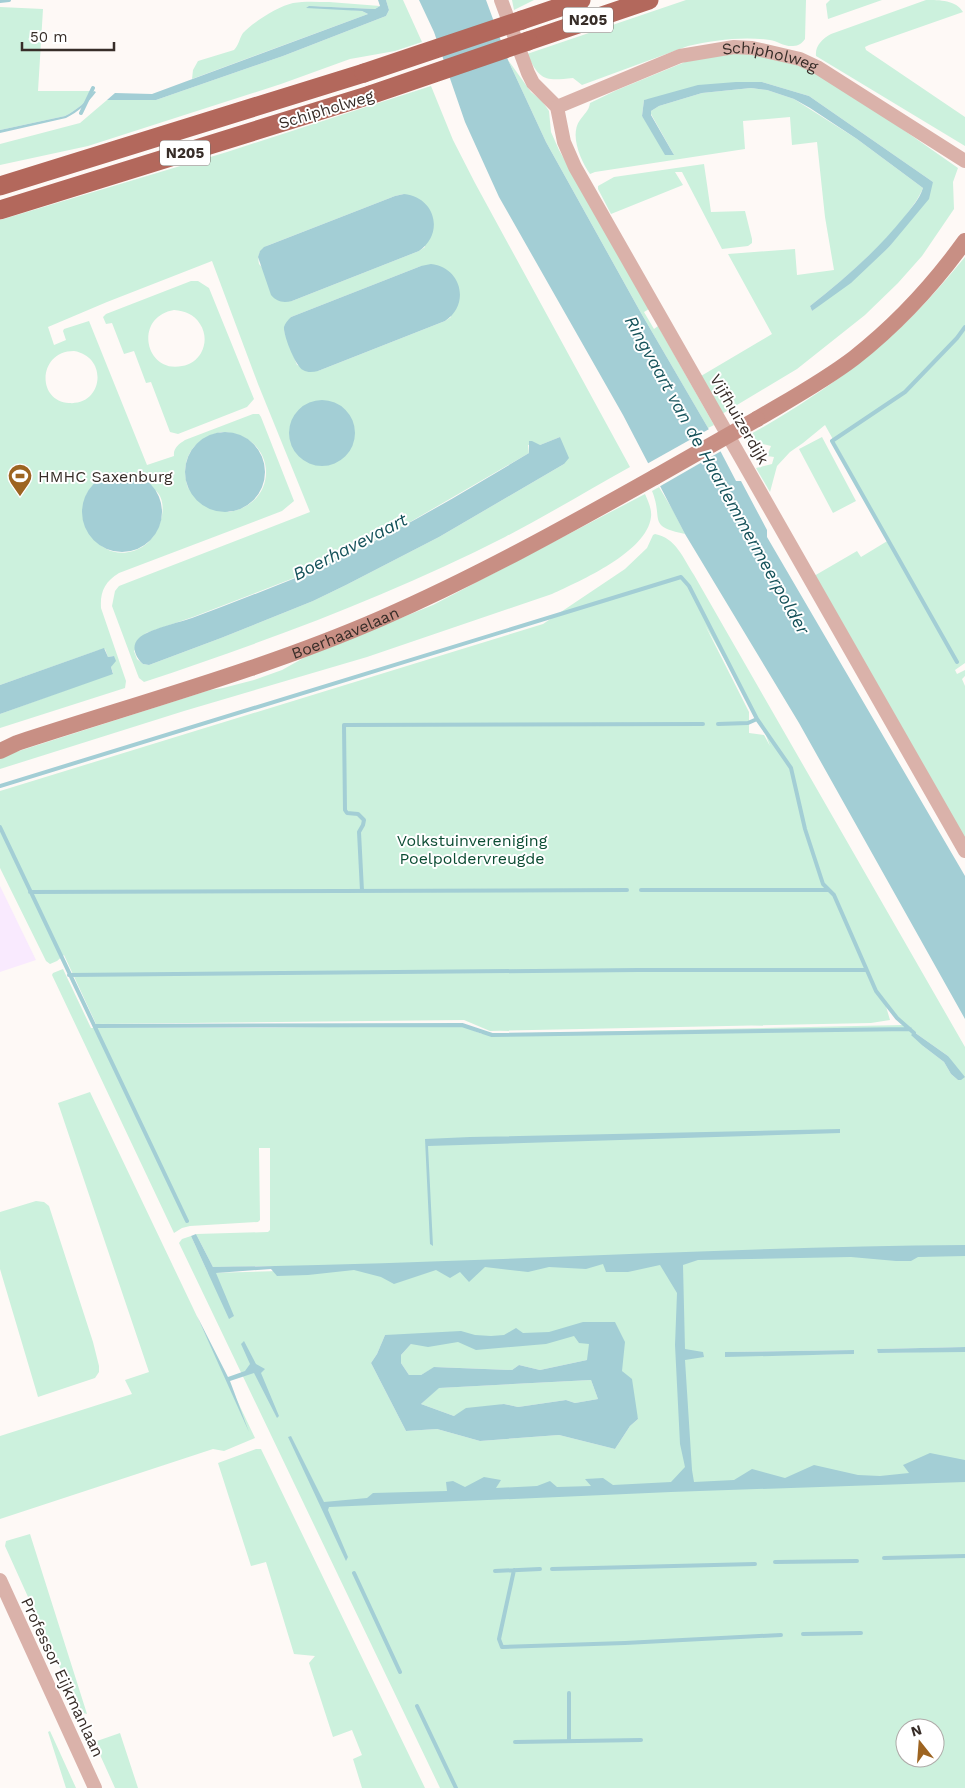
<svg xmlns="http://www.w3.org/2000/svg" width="965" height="1788" font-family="'Work Sans',sans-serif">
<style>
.education{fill:#f9eafe}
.green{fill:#ccf1dd;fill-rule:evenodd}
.water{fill:#a3ced5;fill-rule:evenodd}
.pier{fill:#fef9f6}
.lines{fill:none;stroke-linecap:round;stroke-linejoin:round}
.stream{stroke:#a3ced5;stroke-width:4}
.tertiary{stroke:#dab2aa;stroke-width:14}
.secondary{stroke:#c88f84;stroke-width:16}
.trunk{stroke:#b3685c;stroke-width:19}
.secondary-bridge{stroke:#c88f84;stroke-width:16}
.trunk-bridge{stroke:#b3685c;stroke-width:19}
.labels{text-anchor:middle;stroke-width:4;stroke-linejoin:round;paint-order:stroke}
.shield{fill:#fff;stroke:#736c68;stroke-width:1}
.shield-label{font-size:15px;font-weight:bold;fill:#372d28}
.street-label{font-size:16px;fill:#372d28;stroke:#fff}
.poi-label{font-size:16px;fill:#372d28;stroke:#fff;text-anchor:start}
.park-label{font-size:16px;fill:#0c4d34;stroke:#fff}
.water-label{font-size:18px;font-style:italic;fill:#15525a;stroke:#fff}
</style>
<rect width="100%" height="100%" fill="#fef9f6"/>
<!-- education -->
<path class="education" d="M0 886 36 960 0 972Z"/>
<!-- green -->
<path class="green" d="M386 0H403L422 42 395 51 350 59 281 84 88 146 0 165V144L80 123 107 100H156L283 56 386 16 389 10Z
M512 0H534L514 10Z
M686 0H806L805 39C802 43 799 46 793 46 785 47 777 41 770 40 743 36 714 40 688 46L582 85 573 78C545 81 540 81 527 54Z
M830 0H882L828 19 826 4Z
M926 0C940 0 956 0 963 12L869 45 865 47 866 50 965 117V146L816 56C815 46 822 39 831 34Z
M329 2 380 6 375 9 309 6 362 11 368 14 192 79 193 70 198 61 234 50C239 45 239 39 243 33 253 22 279 6 293 3 305 1 317 2 329 2Z
M0 7 43 9 38 91H94C86 102 77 110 65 116L0 130Z
M729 53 760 54 813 70 875 110 958 168 953 182 954 209 922 256 898 283 865 315 797 369 722 414 701 376 772 334 728 254 795 249 797 275 834 270 825 217 817 142 792 145 790 117 743 121 745 149 595 172 590 174C581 161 569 135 580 120 584 114 589 111 590 103L617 90 685 62ZM762 82 809 96 933 182 889 247 812 311 810 306C844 279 876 252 904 218 911 208 918 200 923 188L857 139 794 99 767 90 751 88 702 93 659 106 651 111V114L674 155 642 116 644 100Z
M508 60 531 92 542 101 549 111 551 132 559 150 649 309 644 312 654 329 658 326 714 425 708 428 641 313 546 142Z
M431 86 453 140 475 183 630 467C589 490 547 515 505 537 389 596 267 641 144 682L139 678 137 673 112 606 115 591 119 586 310 512 258 384 212 261 107 302 48 327 54 345 66 340 63 331 64 329 89 321 147 465 174 456C173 448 179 444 185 440L253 414H259L261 417 294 501 282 511 119 573C105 582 100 591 101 608L126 681 125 688 0 728V714L113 673 111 667 114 656 108 657 105 649 96 651 0 685V220L227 152ZM404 194 425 247 419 251 292 301 259 264C257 254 260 249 269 245L395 196ZM421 266 451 317 445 321 318 371 297 365 285 334 284 328 291 317ZM74 351C109 357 103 406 69 403 36 401 38 351 74 351ZM221 432C277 433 282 503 229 512L188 488C179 459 193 439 221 432ZM560 437 564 464 439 537 346 585 313 601 221 638 149 665 143 664 137 659 134 651 146 633 193 617 299 576 358 549 398 529 529 453 528 445H540ZM117 473C126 477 148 484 155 490 171 503 159 535 145 545 94 580 51 487 117 473Z
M704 164 711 212 745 211 752 239V243L748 246 722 249 682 172H675L683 185 611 214 598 189V186L614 177Z
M965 257V663L955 670 957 674 965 670V676L962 679 965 686V839L814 576 857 551 861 557 889 540 825 425 803 443 790 452 777 466 770 492 756 468 772 464 774 457 767 456 771 446 742 439C782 417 821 392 857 365 898 334 933 296 965 257Z
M191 281H198L209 288 254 399 247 407 178 434 170 432 151 382 146 383 134 351 124 354 112 323 106 324 103 317 106 314ZM174 310C185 311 194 314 200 324 206 333 206 344 201 353 197 360 190 365 182 366 145 374 133 317 174 310Z
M822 437 856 501 833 513 799 449Z
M659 487 674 512 685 534C646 526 664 520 652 491Z
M645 494C648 501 652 509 651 517 647 552 580 581 552 594L367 657 184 711 0 769V757L210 690 223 688 254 680 282 670 307 656 433 605Z
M655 534C676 538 683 558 694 575L965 1047V1347L877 1349 879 1353 965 1351V1788H440L179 1243 182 1239 191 1236 208 1273 278 1271 276 1266 213 1267 196 1234 268 1232 270 1230V1148H259L260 1220 258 1222 190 1226 182 1228 174 1233 52 975 53 973 63 969 91 1028H259L460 1025 482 1034 903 1025 885 1003 890 1020 871 1023 490 1031 464 1020 96 1024 64 955 57 961 50 964 46 961 0 868V791L543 624 625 569 647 548 653 535ZM705 625 762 725 770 746 764 735 749 733V712ZM914 1032 948 1056 958 1080 951 1074 944 1062 923 1046ZM385 1335 411 1344 401 1355V1363L409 1375H421L435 1367 512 1370 519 1365 540 1370 587 1360 622 1358V1371L638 1419 630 1426 615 1449 559 1435 480 1441 437 1429 406 1431 371 1363 377 1354ZM854 1350V1354L725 1356 726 1352ZM905 1728H935V1758H905Z
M90 1092 255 1438 224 1451 213 1449 0 1519V1436L132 1394 125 1380 149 1372 58 1103Z
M36 1201 44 1202 49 1206 93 1342 99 1366V1372L95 1378 38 1397 0 1269V1212Z
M591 1380 598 1399 575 1403 566 1400 518 1407 504 1404 454 1416 421 1404 438 1388Z
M256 1449H261L425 1788H362L353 1759 362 1755 352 1730 333 1737 309 1663 315 1656 294 1654 266 1562 251 1566 218 1463Z
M30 1534 87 1714 80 1712 5 1546 6 1541Z
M50 1731 76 1788H66L48 1732Z
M120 1733 138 1788H115L96 1746 97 1741Z"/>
<!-- water -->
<path class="water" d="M378 0H386L389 10 386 16 283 56 156 100H107L115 93 152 94 368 14 362 11 306 8 309 6 375 9 380 6Z
M419 0H486L508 60 546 142 641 313 711 433 736 481H741L767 530V537L965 876V1019L799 723 685 534 623 415 499 197 465 122 434 32Z
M736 82H762L809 96 933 182 929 199 889 247 851 283 812 311 810 306C844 279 876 252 904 217 912 207 919 200 923 188L857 139 810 108 794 99 767 90 751 88 702 93 659 106 651 111V115L674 155H665L642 116 644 100 698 85Z
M94 91 96 92C88 103 78 112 66 118L0 133V130L65 116C77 110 86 102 94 91Z
M404 194C435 197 445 233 419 251L292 301C283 303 277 302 271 295L258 257 260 251 264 247 395 196Z
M431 264C461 267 471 304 445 321L318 371C313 372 308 373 303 370 296 367 283 335 284 327 285 323 288 320 291 317L421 266Z
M289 433a33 33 0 1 1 66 0a33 33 0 1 1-66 0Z
M185 472a40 40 0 1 1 80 0a40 40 0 1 1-80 0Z
M560 437 569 458 564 464 439 537 346 585 313 601 221 638 149 665 143 664C136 658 130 646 139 638 147 630 180 622 192 618 227 605 263 591 298 577 379 543 454 498 529 453V441H532L540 445Z
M82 512a40 40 0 1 1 80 0a40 40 0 1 1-80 0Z
M104 648 108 657 114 656 116 661 111 667 113 674 0 714V685Z
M914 1032 948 1056 965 1077 961 1080H958L951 1074 944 1062 923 1046 911 1035Z
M840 1129V1133L428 1146 433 1246 430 1244 425 1139 470 1137Z
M196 1234 213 1267C464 1264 714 1247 965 1245V1256L918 1257 911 1261H896L851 1257 698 1260 683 1265 685 1349 703 1352 704 1357 685 1360 692 1470 694 1482 734 1480 752 1469 785 1478 814 1465 858 1475 880 1476 909 1473 903 1465 930 1453 965 1460V1482L671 1492 329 1507 328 1510 348 1557 346 1561 288 1437 291 1436 324 1502 367 1498 373 1493 447 1491 446 1482 453 1481 465 1487 484 1477 501 1480 496 1488 537 1486 550 1481 557 1487 591 1486 585 1479 603 1478 613 1485 671 1482 685 1467 680 1444 675 1345 677 1293 660 1265 628 1272H606L603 1264 586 1269 549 1267 528 1272 485 1267 469 1282 460 1272 450 1278 436 1270 394 1284 381 1277 354 1270 308 1275 277 1276 271 1269 216 1273 234 1316 229 1319 191 1236Z
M197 1316 228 1377 245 1371 250 1364 241 1344 244 1341 256 1364 265 1369 261 1373 279 1416 277 1418 254 1373 230 1381 249 1432Z
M583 1322H615L625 1342 622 1371 632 1379 638 1419 630 1426 615 1449 559 1435 480 1441 437 1429 406 1431 371 1363 377 1354 385 1335 461 1331 475 1335 491 1336 504 1335 516 1328 523 1333 549 1332ZM574 1336 579 1343 589 1344 587 1360 540 1370 519 1365 512 1370 434 1367 421 1375H409L401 1363V1355L411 1344 428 1347 458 1342 476 1350 546 1344ZM591 1380 598 1399 575 1403 566 1400 518 1407 504 1404 466 1408 454 1416 421 1404 439 1388Z
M965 1347V1352L878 1353 877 1349Z
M854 1350V1354L725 1357V1352Z"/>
<!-- pier -->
<path class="pier" d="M711 428 723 450 657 488 645 465Z"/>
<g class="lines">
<!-- stream -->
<path class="stream" d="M0 1 9 0
M81 113 93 88
M957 662 832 441 905 392 957 338 965 327
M718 724 748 723 757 719
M0 786 681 577 689 586 757 719 791 768 805 829 823 884 834 895 876 991 897 1018 914 1033
M0 827 187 1221
M641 890H829
M362 891 359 832 363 825 364 820 358 814 347 813 345 810 344 725 703 724
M30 892 627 890
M69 975 638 970H866
M95 1026 462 1025 492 1035 910 1029
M884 1558 965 1556
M775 1562 857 1561
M552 1569 755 1564
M514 1570 499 1639 502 1647 625 1643 781 1635
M495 1571 540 1569
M354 1573 400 1672
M803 1634 861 1633
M569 1693V1741
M417 1706 456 1788
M515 1742 641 1740"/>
<!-- tertiary -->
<g class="tertiary">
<path d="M501 0 528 73 533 83 557 107 564 142 575 167 965 851"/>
<path id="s1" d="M557 107 680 56 734 47 752 48 800 59 817 67 965 161"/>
<path d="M0 1580 95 1788"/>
</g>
<!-- secondary -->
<g class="secondary">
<path d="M757 419C789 400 824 381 854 358 896 325 934 284 965 241"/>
<path id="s2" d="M0 751 17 743C139 703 265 669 382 618 476 577 566 527 655 477"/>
</g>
<!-- trunk -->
<path class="trunk" d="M522 20 581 0
M528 41 649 0
M0 186 364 73
M0 210 370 95"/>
<!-- secondary-bridge -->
<path class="secondary-bridge" d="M655 477 757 419"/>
<!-- trunk-bridge -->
<path class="trunk-bridge" d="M364 73 522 20
M370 95 528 41"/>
</g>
<!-- icons -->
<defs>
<symbol id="stadium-pin" viewBox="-11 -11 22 30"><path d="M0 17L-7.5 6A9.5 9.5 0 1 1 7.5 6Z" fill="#9d6421" stroke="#fff"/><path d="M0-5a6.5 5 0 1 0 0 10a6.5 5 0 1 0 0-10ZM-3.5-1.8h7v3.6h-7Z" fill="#fff"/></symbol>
</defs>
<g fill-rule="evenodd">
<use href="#stadium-pin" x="6" y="462" width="28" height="38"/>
</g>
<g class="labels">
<!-- shield labels -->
<g class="shield">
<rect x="563" y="7.5" width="50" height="25" rx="4"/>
<rect x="160" y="140.5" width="50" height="25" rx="4"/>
</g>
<g class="shield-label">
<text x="588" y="25">N205</text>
<text x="185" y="158">N205</text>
</g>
<!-- street labels -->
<g class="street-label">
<text dy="6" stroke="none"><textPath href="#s1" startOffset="225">Schipholweg</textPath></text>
<text transform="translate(326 109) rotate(-17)" y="6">Schipholweg</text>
<text transform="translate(740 419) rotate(60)" y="6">Vijfhuizerdijk</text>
<text dy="6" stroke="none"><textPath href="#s2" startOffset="365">Boerhaavelaan</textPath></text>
<text transform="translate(63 1677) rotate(65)" y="6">Professor Eijkmanlaan</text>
</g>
<!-- poi labels -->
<g class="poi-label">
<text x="38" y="482">HMHC Saxenburg</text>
</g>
<!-- park labels -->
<g class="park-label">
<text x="472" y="846">Volkstuinvereniging<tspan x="472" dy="18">Poelpoldervreugde</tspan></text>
</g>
<!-- water labels -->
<g class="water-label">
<text transform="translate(717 475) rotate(61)" y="6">Ringvaart van de Haarlemmermeerpolder</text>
<text transform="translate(350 547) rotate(-27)" y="6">Boerhavevaart</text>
</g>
</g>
<!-- north arrow -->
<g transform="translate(920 1743) rotate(343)"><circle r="24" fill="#ffffff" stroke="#afaba9"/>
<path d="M0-4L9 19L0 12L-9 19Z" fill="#9d6421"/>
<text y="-8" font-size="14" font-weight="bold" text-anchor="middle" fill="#372d28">N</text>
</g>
<!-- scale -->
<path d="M22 42v8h92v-8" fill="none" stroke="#372d28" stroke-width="2.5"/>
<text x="30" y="42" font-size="15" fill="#372d28" stroke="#ffffff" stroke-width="4" paint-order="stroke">50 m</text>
</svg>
